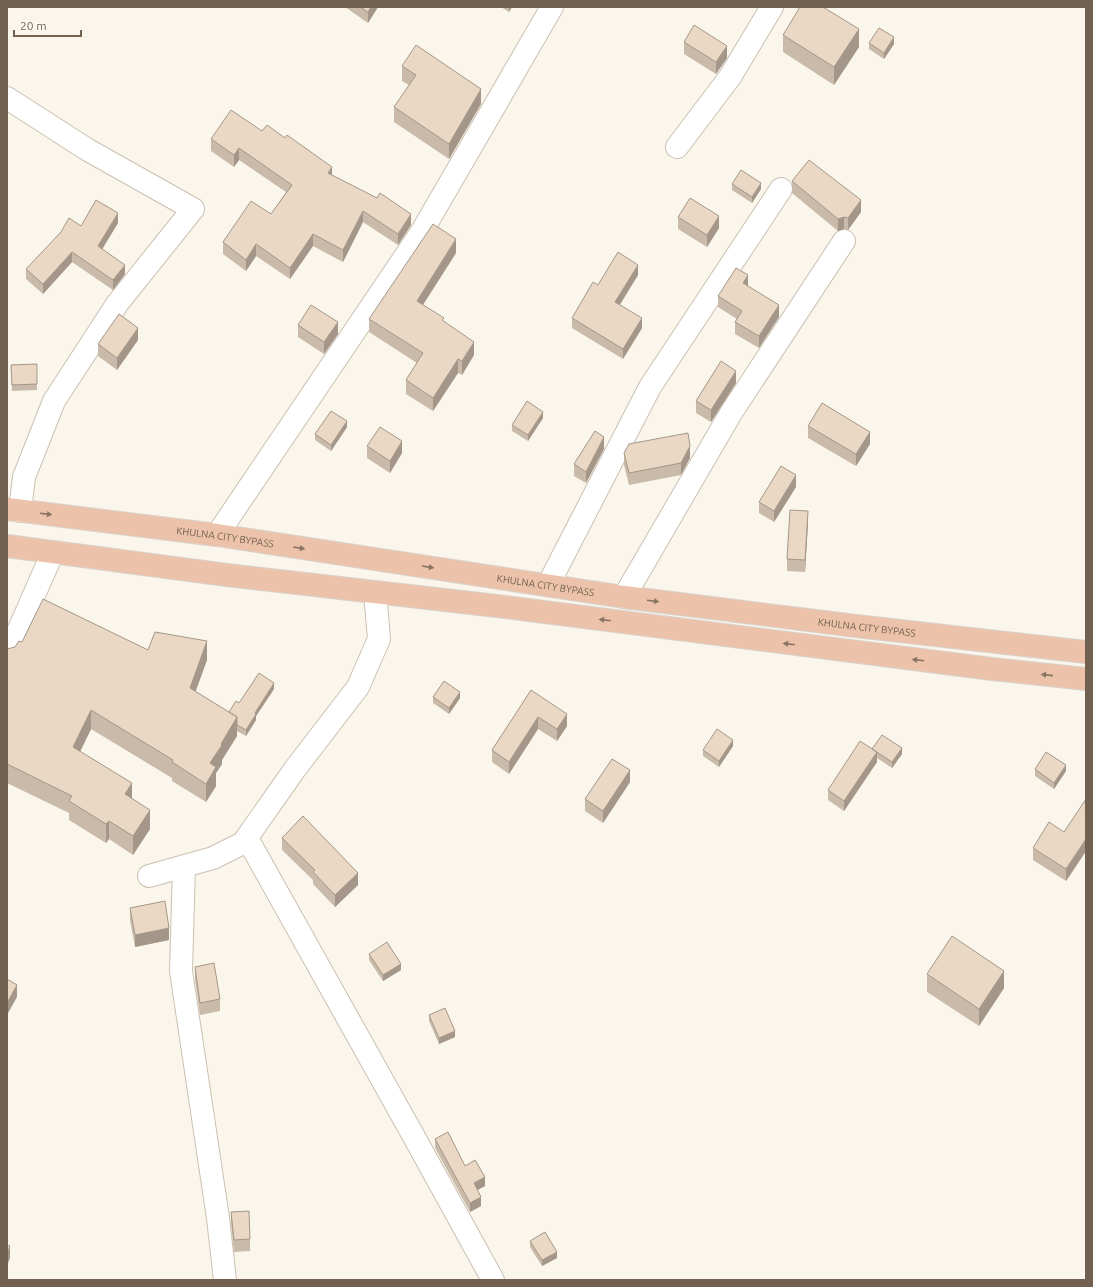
<svg xmlns="http://www.w3.org/2000/svg" width="1093" height="1287" font-family="Ubuntu,sans-serif">
<style>
.lines{fill:none;stroke-linecap:round;stroke-linejoin:round}
.street-casing{stroke:#cbc0b2;stroke-width:24}
.highway-casing{stroke:#d8d3ce;stroke-width:24}
.street{stroke:#fff;stroke-width:22}
.highway{stroke:#ecc3aa;stroke-width:22}
.wall{fill:#c9baa9}
.shaded-wall{fill:#a49789}
.building{fill:#ead8c4;stroke:#a49789}
.oneway{fill:#8a7563}
.labels{text-anchor:middle;stroke-width:4;stroke-linejoin:round;paint-order:stroke}
.street-label{font-size:10px;fill:#726151;stroke:#fdfaf1}
</style>
<rect width="100%" height="100%" fill="#faf6eb"/>
<g class="lines">
<defs>
<path id="street" d="M7 98 88 150 193 209 117 304 54 401 24 477 20 511
M677 147 730 77 772 7
M217 535 421 233 552 7
M548 585 650 387 781 189
M624 597 731 413 844 241
M7 656 53 552
M247 838 413 1135 493 1280
M184 866 181 971 218 1218 225 1280
M149 876 213 858 243 843 295 769 358 687 379 639 375 592"/>
<g id="highway">
<path id="s1" d="M7 509 217 535 624 597 856 626 1086 652"/>
<path d="M7 546 227 575 497 606 992 669 1086 679"/>
</g>
</defs>
<!-- street casing -->
<use href="#street" class="street-casing"/>
<!-- highway casing -->
<use href="#highway" class="highway-casing"/>
<!-- street -->
<use href="#street" class="street"/>
<!-- highway -->
<use href="#highway" class="highway"/>
</g>
<!-- wall -->
<path class="wall" d="M345 7H378L368 23Z
M501 7H512L509 12Z
M783 35 859 47 834 85 783 52Z
M684 42 727 58 716 74 684 54Z
M869 43 894 44 884 59 869 49Z
M402 66 481 104 449 159 394 122V107L409 85 402 81Z
M262 131 411 225 398 245 363 222 343 262 313 246 290 279 256 256 246 271 223 254V242L271 214 286 192 239 160 234 167 211 151V139Z
M792 181 861 212 848 230 844 229 838 231 792 193Z
M732 184 761 189 752 203 732 190Z
M678 217 719 228 707 247 678 229Z
M118 223 102 249 125 274 113 290 72 262 43 294 26 279V269L81 226Z
M456 253 423 305 444 322 474 355 462 375 458 373 433 411 406 394V380L417 363 369 332V319Z
M638 275 620 305 642 328 623 359 572 328V318L598 285Z
M748 286 779 317 759 348 735 334V322L737 319 718 307V296Z
M298 325 338 334 324 354 298 337Z
M138 340 117 370 98 356V344Z
M37 364V390L12 391 11 365Z
M736 383 711 422 696 413V401Z
M543 418 528 441 512 431V425Z
M808 426 870 444 856 466 808 438Z
M347 427 331 451 315 440V434Z
M367 446 402 453 390 473 367 458Z
M604 449 586 483 574 476V464Z
M624 453 690 458 681 475 629 485 624 465Z
M796 487 774 522 759 513V502Z
M808 523 805 572 787 571V559Z
M22 642 148 650 207 660 195 691 229 712 239 703 274 689 256 716V720L246 736 237 731V736L222 760V764L216 773V786L206 802 172 781V778L91 729 80 752 132 798 150 829 133 855 109 839 106 843 69 820V813L7 783V649L15 647Z
M531 690 567 726 557 741 538 729 509 774 492 762V750Z
M433 697 460 698 449 714 433 703Z
M733 746 719 767 703 756V750Z
M872 750 902 754 892 768 877 758V762L844 811 828 800V790Z
M1035 769 1066 771 1054 789 1035 776Z
M630 782 603 823 585 811V799Z
M1086 799V851L1066 881 1033 860V848L1064 832Z
M282 838 358 885 335 907 313 884V880L282 850Z
M130 908 169 940 135 947 130 920Z
M369 954 401 970 383 981 369 960Z
M195 967 220 999V1011L200 1015 195 979Z
M927 974 1004 988 979 1026 927 992Z
M429 1015 455 1037 439 1044 429 1021Z
M435 1139 465 1166 485 1186 477 1190 481 1206 470 1212 435 1148Z
M231 1212 250 1239V1251L234 1252 231 1224Z
M530 1241 557 1258 542 1266 530 1247Z"/>
<!-- shaded-wall -->
<path class="shaded-wall" d="M371 7H378L368 23V12Z
M509 7H512L509 12Z
M859 29V47L834 85V67Z
M894 37V44L884 59V53Z
M727 46V58L716 74V62Z
M481 89V104L449 159V144Z
M239 148V160L234 167V155Z
M332 167V178L328 173Z
M761 183V189L752 203V197Z
M861 200V212L848 230V218Z
M363 211V222L343 262V250Z
M118 213V223L98 256V246Z
M411 214V225L398 245V234Z
M719 216V228L707 247V235Z
M844 217V229L838 231V219Z
M313 234V246L290 279V268Z
M456 239V253L417 314V301Z
M256 244V256L246 271V260Z
M72 252V262L43 294V284Z
M125 265V274L113 290V280Z
M638 265V275L615 312V302Z
M748 275V287L743 283Z
M779 305V317L759 348V336Z
M642 318V328L623 359V349Z
M338 322V334L324 354V342Z
M138 328V340L117 370V358Z
M474 342V355L462 375V361Z
M458 359V373L433 411V398Z
M736 371V383L711 422V410Z
M543 412V418L528 441V435Z
M347 421V427L331 451V445Z
M870 432V444L856 466V454Z
M604 437V449L586 483V472Z
M402 441V453L390 473V461Z
M690 446V458L681 475V463Z
M796 475V487L774 522V511Z
M808 511V523L805 572V560Z
M207 641V660L190 707V688Z
M274 683V689L256 716V720L246 736V730L255 713Z
M460 692V698L449 714V708Z
M91 710V729L73 766V747Z
M567 714V726L557 741V729Z
M237 717V736L222 760V764L216 773V786L206 802V784L210 763 221 744Z
M538 717V729L509 774V762Z
M733 740V746L719 767V761Z
M902 748V754L892 768V762Z
M877 752V762L844 811V801Z
M1066 765V771L1054 789V783Z
M630 770V782L603 823V811Z
M132 783V802L125 794Z
M150 810V829L133 855V836Z
M109 821V839L106 843V824Z
M1086 839V851L1066 881V869Z
M358 873V885L335 907V895Z
M169 928V940L135 947V935Z
M401 964V970L383 981V975Z
M1004 971V988L979 1026V1009Z
M17 985V997L7 1015V1003Z
M455 1031V1037L439 1044V1038Z
M485 1177V1186L474 1192V1183Z
M481 1197V1206L470 1212V1203Z
M10 1246V1258L7 1266V1254Z
M557 1252V1258L542 1266V1260Z"/>
<!-- building -->
<path class="building" d="M360 7H371L368 12Z
M800 7H823L859 29 834 67 783 35Z
M694 25 727 46 716 62 684 42Z
M879 28 894 37 884 53 869 43Z
M416 45 481 89 449 144 394 107 416 75 402 66Z
M231 110 262 131 267 125 285 138 287 135 332 167 328 173 377 198 380 193 411 214 398 234 363 211 343 250 313 234 290 268 256 244 246 260 223 242 251 201 271 214 292 185 239 148 234 155 211 139Z
M809 160 861 200 848 218 844 217 838 219 792 181Z
M741 170 761 183 752 197 732 184Z
M690 198 719 216 707 235 678 217Z
M96 200 118 213 98 246 125 265 113 280 72 252 43 284 26 269 61 232 69 218 81 226Z
M433 224 456 239 417 301 444 318 442 320 474 342 462 361 458 359 433 398 406 380 423 353 369 319Z
M618 252 638 265 615 302 642 318 623 349 572 318 593 282 598 285Z
M736 268 748 275 743 283 779 305 759 336 735 322 742 311 718 296Z
M311 305 338 322 324 342 298 325Z
M119 314 138 328 117 358 98 344Z
M721 361 736 371 711 410 696 401Z
M37 364V384L12 385 11 365Z
M527 401 543 412 528 435 512 425Z
M822 403 870 432 856 454 808 426Z
M331 411 347 421 331 445 315 434Z
M380 427 402 441 390 461 367 446Z
M595 431 604 437 586 472 574 464Z
M688 433 690 446 681 463 629 473 624 453 629 444Z
M781 466 796 475 774 511 759 502Z
M790 510 808 511 805 560 787 559Z
M43 599 148 650 155 632 207 641 190 688 237 717 221 744 222 745 210 763 216 767 206 784 172 762 173 760 91 710 73 747 132 783 125 794 150 810 133 836 109 821 106 824 69 801 72 796 7 764V649L15 647 19 641 22 642Z
M259 673 274 683 255 713 256 714 246 730 237 725V717L229 712 236 701 239 703Z
M444 681 460 692 449 708 433 697Z
M531 690 567 714 557 729 538 717 509 762 492 750Z
M717 729 733 740 719 761 703 750Z
M882 735 902 748 892 762 872 749Z
M860 741 877 752 844 801 828 790Z
M1046 752 1066 765 1054 783 1035 769Z
M612 759 630 770 603 811 585 799Z
M1086 799V839L1066 869 1033 848 1049 822 1064 832Z
M303 816 358 873 335 895 313 872 315 870 282 838Z
M165 901 169 928 135 935 130 908Z
M952 936 1004 971 979 1009 927 974Z
M387 942 401 964 383 975 369 954Z
M214 963 220 999 200 1003 195 967Z
M7 979 17 985 7 1003Z
M445 1008 455 1031 439 1038 429 1015Z
M448 1132 465 1166 475 1160 485 1177 474 1183 481 1197 470 1203 435 1139Z
M249 1211 250 1239 234 1240 231 1212Z
M545 1232 557 1252 542 1260 530 1241Z
M7 1245 10 1246 7 1254Z"/>
<!-- one-way arrows -->
<defs><path id="oneway-solid" d="M-6-.8H1V-3.2L6.5 0L1 3.2V.8H-6Z"/></defs>
<g class="oneway">
<use href="#oneway-solid" transform="translate(46 514) rotate(7)"/>
<use href="#oneway-solid" transform="translate(299 548) rotate(9)"/>
<use href="#oneway-solid" transform="translate(428 567) rotate(9)"/>
<use href="#oneway-solid" transform="translate(653 601) rotate(7)"/>
<use href="#oneway-solid" transform="translate(605 620) rotate(-173)"/>
<use href="#oneway-solid" transform="translate(789 644) rotate(-173)"/>
<use href="#oneway-solid" transform="translate(918 660) rotate(-173)"/>
<use href="#oneway-solid" transform="translate(1047 675) rotate(-174)"/>
</g>
<g class="labels">
<!-- street labels -->
<g class="street-label">
<text dy="4" stroke="none"><textPath href="#s1" startOffset="220">KHULNA CITY BYPASS</textPath></text>
<text dy="4" stroke="none"><textPath href="#s1" startOffset="544">KHULNA CITY BYPASS</textPath></text>
<text dy="4" stroke="none"><textPath href="#s1" startOffset="868">KHULNA CITY BYPASS</textPath></text>
</g>
</g>
<!-- border -->
<rect width="1093" height="1287" fill="none" stroke="#726151" stroke-width="16"/>
<!-- scale -->
<path d="M14 30v6h67v-6" fill="none" stroke="#726151" stroke-width="2"/>
<text x="20" y="30" font-size="12" fill="#726151" stroke="#fdfaf1" stroke-width="3" paint-order="stroke">20 m</text>
</svg>
